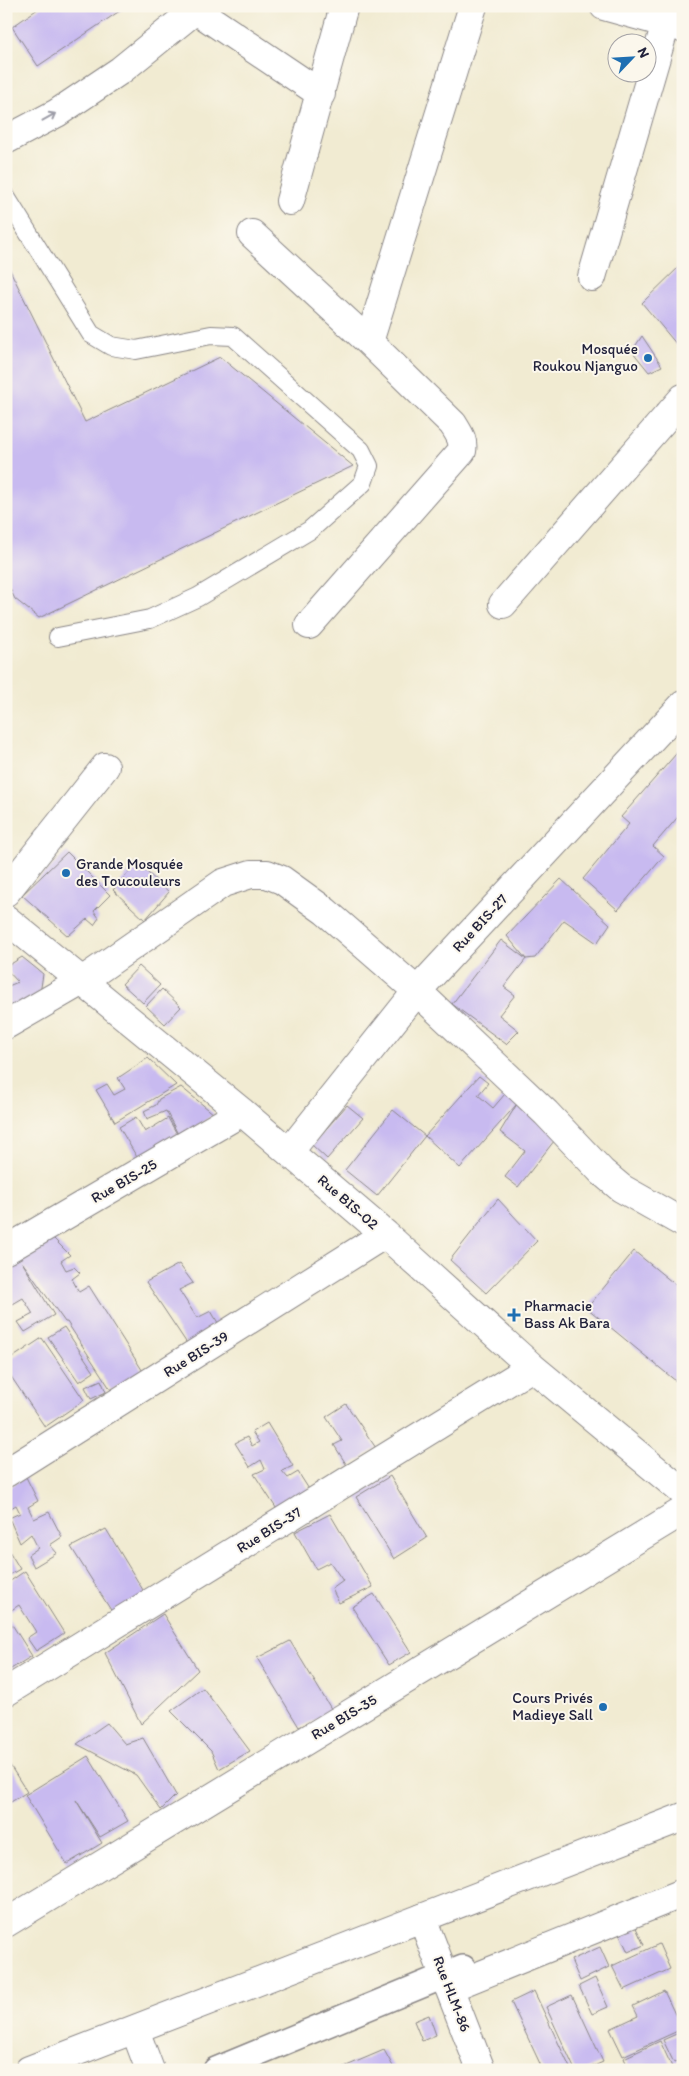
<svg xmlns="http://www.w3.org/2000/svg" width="689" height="2076" font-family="Itim,sans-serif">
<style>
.building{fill:#c8baf0}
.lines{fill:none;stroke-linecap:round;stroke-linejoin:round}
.service-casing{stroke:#8a8686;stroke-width:20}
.pedestrian-casing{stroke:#8a8686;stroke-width:28}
.minor-casing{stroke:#8a8686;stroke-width:30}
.tertiary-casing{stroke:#8a8686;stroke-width:30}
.service{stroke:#fff;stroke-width:18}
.pedestrian{stroke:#fff;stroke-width:25}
.minor{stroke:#fff;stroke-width:28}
.tertiary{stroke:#fff;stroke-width:28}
.oneway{stroke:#9c9ca7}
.poi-dot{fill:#1f6fb2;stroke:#fbf7ec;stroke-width:2}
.labels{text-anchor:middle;stroke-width:4;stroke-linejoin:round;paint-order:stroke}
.poi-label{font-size:15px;fill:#22223b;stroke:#fbf7ec;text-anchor:end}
.street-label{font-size:15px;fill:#22223b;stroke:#fbf7ec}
</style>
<rect width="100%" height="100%" fill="#fbf7ec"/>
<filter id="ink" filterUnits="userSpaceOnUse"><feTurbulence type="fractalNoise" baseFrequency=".02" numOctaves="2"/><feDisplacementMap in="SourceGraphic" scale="10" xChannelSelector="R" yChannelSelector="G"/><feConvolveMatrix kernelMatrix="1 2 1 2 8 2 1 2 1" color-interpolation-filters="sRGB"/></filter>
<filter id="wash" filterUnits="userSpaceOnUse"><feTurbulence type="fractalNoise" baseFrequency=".0096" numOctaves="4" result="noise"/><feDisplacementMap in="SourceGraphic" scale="20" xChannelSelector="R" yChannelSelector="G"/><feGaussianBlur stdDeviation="1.12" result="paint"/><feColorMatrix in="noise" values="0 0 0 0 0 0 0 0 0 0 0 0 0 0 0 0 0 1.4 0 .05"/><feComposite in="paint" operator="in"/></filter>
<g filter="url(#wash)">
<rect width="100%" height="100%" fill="#f1ebd2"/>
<g id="blocks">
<!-- building -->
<path class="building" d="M42 6H127L38 66 12 27Z
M6 262 85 422 220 357 353 466 39 618 15 599 6 581Z
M683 263V352L642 303Z
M642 336 662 366 649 372 632 351Z
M683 746V811L653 846 664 856 618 910 583 879 629 824 621 817Z
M67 852 110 895 94 911 99 918 94 925 87 919 68 936 22 895Z
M137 863 169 892 145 920 113 890Z
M561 879 610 924 597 943 564 920 535 958 526 959 504 987 515 995 499 1015 519 1031 506 1044 452 1004 501 940 526 959 507 936Z
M22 957 43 974 40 994 6 1018V987L18 982 6 969V967Z
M139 966 160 985 143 1003 122 984Z
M162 989 181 1007 165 1024 146 1006Z
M148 1058 176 1085 115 1122 96 1090 107 1084 114 1095 125 1089 118 1078Z
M479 1076 488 1083 478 1095 493 1108 505 1094 517 1104 460 1168 425 1136 377 1196 345 1170 393 1110 425 1136Z
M181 1087 214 1114 180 1138 166 1111 147 1119 144 1111 156 1105 159 1099Z
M517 1104 558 1136 518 1187 505 1177 525 1151 500 1132Z
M347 1105 363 1118 327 1159 312 1145Z
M136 1117 145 1132 168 1118 181 1141 141 1164 119 1127Z
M498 1199 537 1241 486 1293 450 1260Z
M51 1236 70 1255 61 1261 66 1270 74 1267 80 1273 72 1279 79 1292 89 1286 144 1373 111 1390 67 1322H65L22 1262 54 1315 25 1332 18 1322 33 1314 23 1298 6 1308V1265Z
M634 1251 683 1291V1374L677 1382 587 1308Z
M179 1264 193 1283 179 1290 197 1318 211 1311 224 1333 192 1351 146 1282Z
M64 1327 94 1372 79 1382 48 1337Z
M42 1338 84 1400 45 1427 6 1369V1362Z
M101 1380 106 1392 91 1399 85 1387Z
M346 1404 376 1448 348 1467 334 1445 342 1441 326 1417Z
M267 1423 293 1466 282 1471 288 1478 298 1472 312 1494 280 1514 254 1474 265 1469 261 1460 250 1467 235 1443 247 1437 252 1446 259 1442 252 1432Z
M390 1476 427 1538 394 1559 356 1497Z
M26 1477 38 1501 28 1507 34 1519 49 1512 62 1537 50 1545 57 1553 34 1567 28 1555 38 1548 31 1534 20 1543 9 1518 20 1513 16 1505 6 1511V1489Z
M330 1514 373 1587 339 1603 332 1589 343 1581 330 1562 316 1569 295 1532Z
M106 1529 146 1595 114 1615 71 1547Z
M6 1546 20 1569 6 1577Z
M25 1571 64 1633 36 1651 27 1638 36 1632 19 1605 10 1611 6 1605V1584Z
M374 1594 411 1652 389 1665 352 1607Z
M163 1614 198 1670 141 1724 105 1653Z
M6 1615 32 1656 6 1672Z
M290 1641 333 1712 299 1727 257 1658Z
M203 1688 250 1751 219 1769 211 1751 171 1711Z
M107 1723 125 1744 143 1738 176 1795 161 1810 136 1775 77 1744Z
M88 1756 128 1821 100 1837 76 1800 102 1843 67 1864 25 1795Z
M6 1759 27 1792 6 1805Z
M632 1919 644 1945 628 1952 616 1926Z
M659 1944 670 1969 624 1990 612 1966Z
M600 1947 609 1967 580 1981 571 1960Z
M595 1978 608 2007 592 2014 579 1986Z
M534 1991 571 2070H543L511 2002Z
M664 1991 682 2029 623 2056 610 2029 638 2016 633 2006Z
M572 1995 603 2062 585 2070H575L546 2007Z
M429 2015 436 2035 422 2041 414 2021Z
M683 2031V2059L674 2063 663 2040Z
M660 2041 672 2067 665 2070H629L624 2058Z
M384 2050 395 2070H337Z"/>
</g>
</g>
<g filter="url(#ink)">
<use href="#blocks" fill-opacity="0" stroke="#8a8686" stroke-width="1"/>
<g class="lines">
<defs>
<path id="service" d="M6 197 91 334 111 346 136 350 211 335 233 336 361 450 369 466 363 483 310 530 198 597 150 619 58 637"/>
<path id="pedestrian" d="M216 2070 463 1968"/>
<path id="minor" d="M604 6 683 28
M196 10 321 94
M6 140 57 113 121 70 200 6
M290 201 344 6
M252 234 369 342 453 424C459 434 464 440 462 451L309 625
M592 277 666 23
M369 342 473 6
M503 604 683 398
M6 892 105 767
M6 919 242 1112 385 1234 532 1367 683 1492
M6 1025 82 981 223 883 251 874H267L282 880 325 911 417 991 546 1113 602 1172 621 1188 683 1223
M289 1152 417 991 683 705
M6 1250 242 1112
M6 1473 385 1234
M6 1692 532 1367
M422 1918 481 2070
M6 1923 683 1511
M449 1988 683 1893
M135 2030 150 2070"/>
<path id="tertiary" d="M29 2070 683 1817"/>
</defs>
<!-- service casing -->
<use href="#service" class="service-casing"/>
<!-- pedestrian casing -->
<use href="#pedestrian" class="pedestrian-casing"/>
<!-- minor casing -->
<use href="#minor" class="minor-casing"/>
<!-- tertiary casing -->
<use href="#tertiary" class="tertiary-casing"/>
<!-- service -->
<use href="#service" class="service"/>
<!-- pedestrian -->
<use href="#pedestrian" class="pedestrian"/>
<!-- minor -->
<use href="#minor" class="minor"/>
<!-- tertiary -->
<use href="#tertiary" class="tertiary"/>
</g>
<!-- one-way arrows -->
<defs><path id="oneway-shaft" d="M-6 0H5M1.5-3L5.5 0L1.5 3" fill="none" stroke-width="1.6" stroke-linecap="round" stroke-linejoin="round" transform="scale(1.25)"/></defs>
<use class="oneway" href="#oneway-shaft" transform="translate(49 117) rotate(-29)"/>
</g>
<!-- markers -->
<g class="poi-dot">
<circle cx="648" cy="358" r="5"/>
<circle cx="66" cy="873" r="5"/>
<path d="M511.5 1307.5h5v5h5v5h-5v5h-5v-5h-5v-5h5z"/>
<circle cx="603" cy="1707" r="5"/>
</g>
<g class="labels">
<!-- poi labels -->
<g class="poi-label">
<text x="638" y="354">Mosquée<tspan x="638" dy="17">Roukou Njanguo</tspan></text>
<text x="76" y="869" text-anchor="start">Grande Mosquée<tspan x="76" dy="17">des Toucouleurs</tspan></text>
<text x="524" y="1311" text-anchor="start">Pharmacie<tspan x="524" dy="17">Bass Ak Bara</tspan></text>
<text x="593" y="1703">Cours Privés<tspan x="593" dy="17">Madieye Sall</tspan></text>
</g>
<!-- street labels -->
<g class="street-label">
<text transform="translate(480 923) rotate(-47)" y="5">Rue BIS-27</text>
<text transform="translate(124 1181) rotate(-30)" y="5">Rue BIS-25</text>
<text transform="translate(348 1202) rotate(41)" y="5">Rue BIS-02</text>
<text transform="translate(196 1354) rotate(-32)" y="5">Rue BIS-39</text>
<text transform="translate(269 1530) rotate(-32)" y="5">Rue BIS-37</text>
<text transform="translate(344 1717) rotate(-31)" y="5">Rue BIS-35</text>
<text transform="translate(452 1994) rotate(69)" y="5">Rue HLM-86</text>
</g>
</g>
<!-- margin -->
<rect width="689" height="2076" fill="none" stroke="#fbf7ec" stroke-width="25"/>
<!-- north arrow -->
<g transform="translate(632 58) rotate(65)"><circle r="24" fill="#fbf7ec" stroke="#a4a2a5"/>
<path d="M0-4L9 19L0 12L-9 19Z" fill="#1f6fb2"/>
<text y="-8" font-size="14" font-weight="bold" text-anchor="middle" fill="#22223b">N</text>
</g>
</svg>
